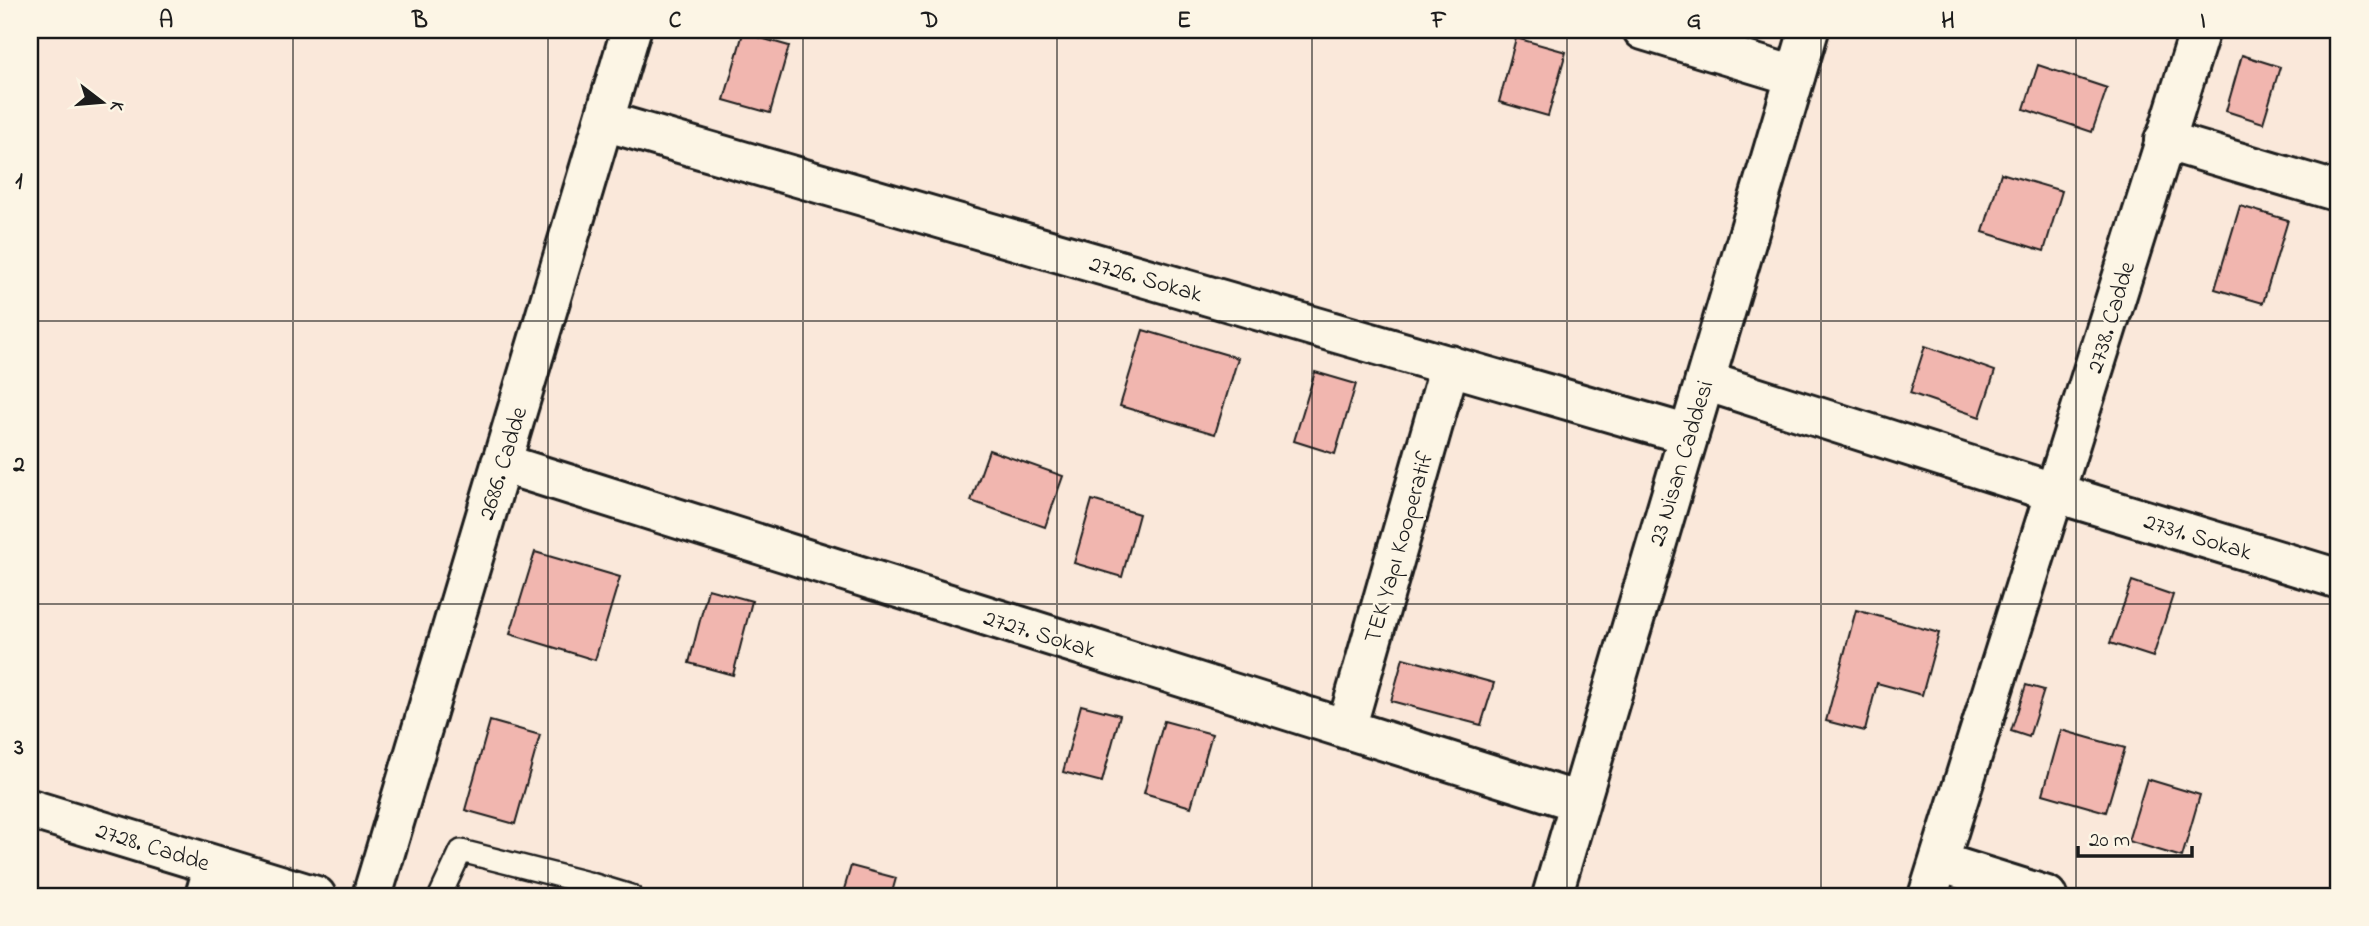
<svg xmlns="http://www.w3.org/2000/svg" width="2369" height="926" font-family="'Indie Flower',sans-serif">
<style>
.building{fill:#f1b6af;stroke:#1c1c1c;stroke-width:2}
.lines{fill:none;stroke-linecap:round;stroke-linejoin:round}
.service-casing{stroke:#1c1c1c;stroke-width:26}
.minor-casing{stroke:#1c1c1c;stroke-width:44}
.secondary-casing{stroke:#1c1c1c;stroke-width:44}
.service{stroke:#fcf5e5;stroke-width:21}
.minor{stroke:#fcf5e5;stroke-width:38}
.secondary{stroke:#fcf5e5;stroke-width:38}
.grid{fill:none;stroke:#1c1c1c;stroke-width:2;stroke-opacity:0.55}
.labels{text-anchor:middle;stroke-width:5;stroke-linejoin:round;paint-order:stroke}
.street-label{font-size:24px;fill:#1c1c1c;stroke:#fcf5e5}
.neatline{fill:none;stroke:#1c1c1c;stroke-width:2.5}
.grid-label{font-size:23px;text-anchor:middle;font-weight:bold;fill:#1c1c1c}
</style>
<rect width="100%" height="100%" fill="#fae8da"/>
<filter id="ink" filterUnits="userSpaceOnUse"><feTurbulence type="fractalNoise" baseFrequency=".0143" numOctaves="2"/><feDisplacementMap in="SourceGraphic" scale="14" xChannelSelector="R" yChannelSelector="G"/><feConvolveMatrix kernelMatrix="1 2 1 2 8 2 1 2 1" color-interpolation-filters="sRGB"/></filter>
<g filter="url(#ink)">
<!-- building -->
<path class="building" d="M743 33 789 46 770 113 724 100Z
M1516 38 1566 52 1548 116 1499 102Z
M2242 55 2280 67 2263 123 2226 111Z
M2038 65 2107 88 2092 132 2024 109Z
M2001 173 2062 191 2044 251 1983 232Z
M2240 206 2288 220 2263 303 2215 289Z
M1143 330 1238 358 1215 434 1120 406Z
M1925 346 1995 371 1980 417 1910 393Z
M1315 372 1356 384 1335 454 1294 441Z
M989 450 1063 476 1045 527 971 501Z
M1092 500 1139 514 1122 577 1074 563Z
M535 552 620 577 595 660 510 634Z
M2132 581 2173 595 2153 657 2110 643Z
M708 589 752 601 733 675 689 663Z
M1856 610 1939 633 1922 695 1877 683 1865 731 1826 721Z
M1403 658 1494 683 1481 725 1391 701Z
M2026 685 2044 690 2029 737 2011 731Z
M1081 705 1120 715 1102 782 1063 772Z
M490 721 540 735 515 824 465 810Z
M1164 721 1212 734 1191 807 1144 793Z
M2061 730 2125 748 2106 812 2043 794Z
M2147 779 2200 795 2182 857 2128 841Z
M851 866 896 878 891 896H842Z"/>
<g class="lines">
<defs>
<path id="service" d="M440 896 461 851 588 883 631 896"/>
<path id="minor" d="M1643 30 1795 76
M604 121 1689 435
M2164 140 2339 192
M1705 381 2056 493 2339 579
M501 463 1579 802
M1346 729 1450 365
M30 809 316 896
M1939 862 2047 896
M205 896 214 865
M372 896 631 30
M1928 896 2200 30"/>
<path id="secondary" d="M1552 896 1809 30"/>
</defs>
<!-- service casing -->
<use href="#service" class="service-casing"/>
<!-- minor casing -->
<use href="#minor" class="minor-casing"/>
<!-- secondary casing -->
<use href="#secondary" class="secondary-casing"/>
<!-- service -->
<use href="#service" class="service"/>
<!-- minor -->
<use href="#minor" class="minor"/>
<!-- secondary -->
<use href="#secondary" class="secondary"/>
</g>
</g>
<!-- grid -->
<path class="grid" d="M293 30V896M548 30V896M803 30V896M1057 30V896M1312 30V896M1567 30V896M1821 30V896M2076 30V896M30 321H2339M30 604H2339"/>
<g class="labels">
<!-- street labels -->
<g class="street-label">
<text transform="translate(1146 278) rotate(16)" y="8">2726. Sokak</text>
<text transform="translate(2110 317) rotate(-73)" y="8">2738. Cadde</text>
<text transform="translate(502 463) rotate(-73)" y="8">2686. Cadde</text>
<text transform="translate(1680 463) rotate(-73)" y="8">23 Nisan Caddesi</text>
<text transform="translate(2198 536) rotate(17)" y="8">2731. Sokak</text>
<text transform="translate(1398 547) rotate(-74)" y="8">TEK Yapı Kooperatif</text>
<text transform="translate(1040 633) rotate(17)" y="8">2727. Sokak</text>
<text transform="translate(153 846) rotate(17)" y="8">2728. Cadde</text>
</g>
</g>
<!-- margin -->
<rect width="2369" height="926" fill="none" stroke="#fcf5e5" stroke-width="77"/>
<!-- north arrow -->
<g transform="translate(102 102) rotate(106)" stroke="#fcf5e5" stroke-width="5" paint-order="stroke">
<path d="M0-5L12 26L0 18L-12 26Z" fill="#1c1c1c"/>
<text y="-10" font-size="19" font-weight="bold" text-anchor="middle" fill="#1c1c1c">K</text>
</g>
<!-- scale -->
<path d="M2078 846v10h114v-10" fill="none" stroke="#1c1c1c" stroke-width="3.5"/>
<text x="2089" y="846" font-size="21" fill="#1c1c1c" stroke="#fcf5e5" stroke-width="5" paint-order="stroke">20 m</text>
<rect x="38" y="38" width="2292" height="850" class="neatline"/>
<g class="grid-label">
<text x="166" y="27">A</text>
<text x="420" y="27">B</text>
<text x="675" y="27">C</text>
<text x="930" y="27">D</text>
<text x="1184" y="27">E</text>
<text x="1439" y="27">F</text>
<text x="1694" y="27">G</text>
<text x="1948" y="27">H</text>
<text x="2203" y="27">I</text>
<text x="19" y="188">1</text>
<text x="19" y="471">2</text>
<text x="19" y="754">3</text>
</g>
</svg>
